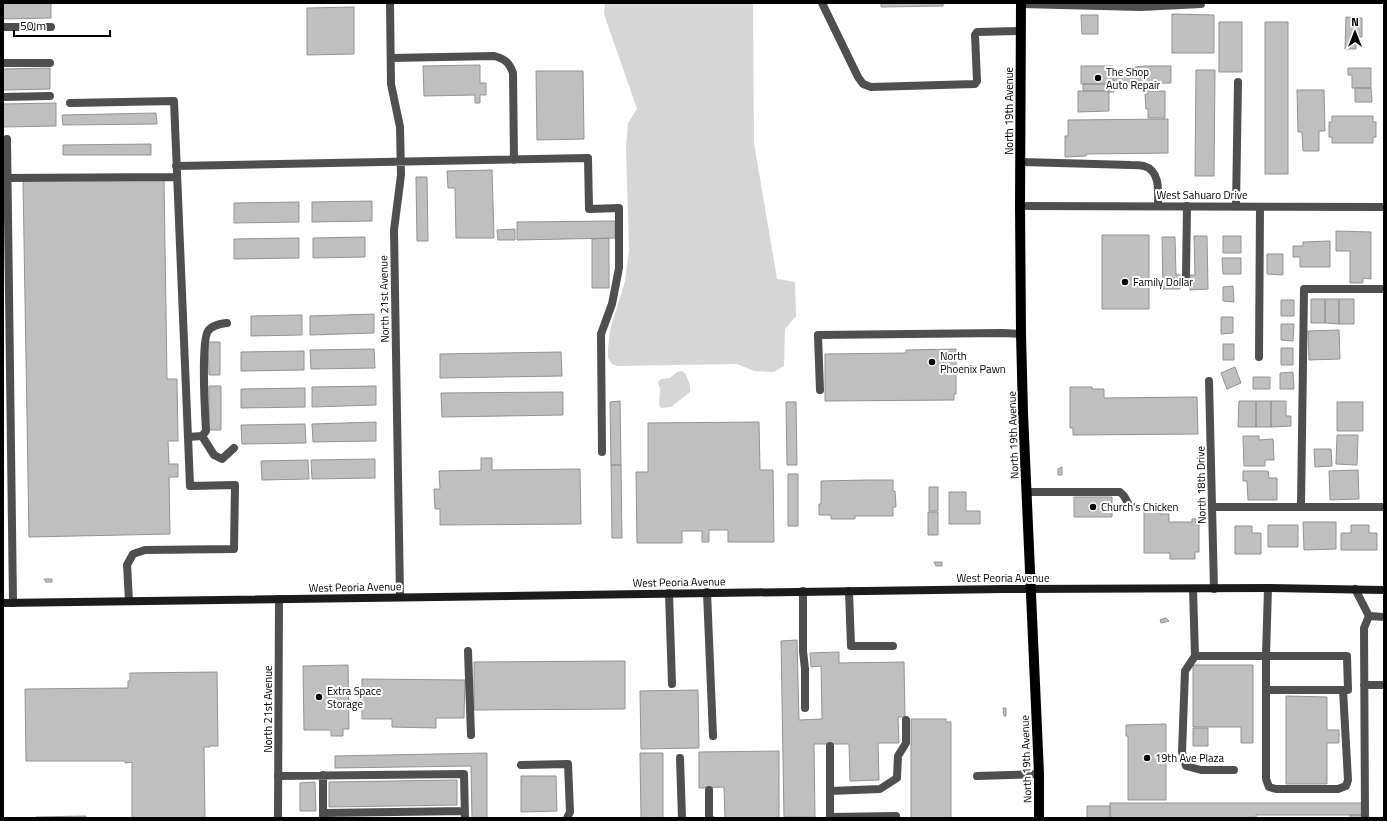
<svg xmlns="http://www.w3.org/2000/svg" width="1387" height="821" font-family="'Titillium Web',sans-serif">
<style>
.green{fill:#d6d6d6}
.building{fill:#bfbfbf;stroke:#939393}
.lines{fill:none;stroke-linecap:round;stroke-linejoin:round}
.service{stroke:#4f4f4f;stroke-width:8}
.minor{stroke:#4f4f4f;stroke-width:8}
.secondary{stroke:#1c1c1c;stroke-width:8}
.primary{stroke:#000;stroke-width:10}
.poi-dot{fill:#000;stroke:#fff;stroke-width:1.5}
.labels{text-anchor:middle;stroke-width:4;stroke-linejoin:round;paint-order:stroke}
.poi-label{font-size:11px;fill:#000;stroke:#fff;text-anchor:start}
.street-label{font-size:11px;fill:#000;stroke:#fff}
</style>
<rect width="100%" height="100%" fill="#fff"/>
<!-- green -->
<path class="green" d="M605 3H753L754 143 777 279 795 282 796 316 785 329 784 366 774 372 754 371 737 364 617 366 612 364 608 358V348L610 330 625 281 629 250 626 149 628 123 637 109 604 14Z
M681 371 685 373C688 380 691 385 690 392L671 407 661 408 659 405 660 389 658 382 661 379 670 378 677 372Z"/>
<!-- building -->
<path class="building" d="M3 3H51V18L3 19Z
M881 3H943V6L881 7Z
M354 7V54L307 55V8Z
M1172 14 1214 15V53H1172Z
M1081 15H1098V34H1082Z
M1346 17 1362 18V37H1356V49H1345Z
M1219 22H1242V72H1219Z
M1265 22H1288V174H1265Z
M480 65V83H486V95H480V103H475V95L424 96 423 66Z
M1081 66H1113L1114 84H1081Z
M1146 66H1171V83L1114 84V73H1133V67Z
M50 68V89L3 90V69Z
M1348 68H1371V88H1352V75H1348Z
M1196 70H1215L1214 176H1195Z
M536 71H583L584 139 537 140Z
M1083 84H1114V92H1109V91H1083Z
M1355 88H1371L1372 102H1355Z
M1297 90H1324L1325 131H1319V151H1303L1302 132H1298Z
M1078 91H1109V111L1078 112Z
M1148 91H1165V118H1148V109H1146L1145 94H1148Z
M56 103V126L3 127V104Z
M156 113 157 124 63 125 62 115Z
M1332 116H1373V122H1376V137H1373V143H1332V137H1329V122H1332Z
M1168 119V153L1086 154V156L1065 157V136H1068V120Z
M151 144V155H63V145Z
M492 170 494 238H456L455 188H448L447 171Z
M416 177H427L428 241H417Z
M164 179 167 379H177L178 441H168L169 464H178V477H169L170 534 29 537 23 180Z
M372 201V221L312 222V202Z
M299 202V222L234 223V203Z
M615 221V238L517 240V222Z
M515 229V240H498L497 230Z
M1336 231 1371 232V279L1363 278V283H1350V251H1336Z
M1102 235H1149V309H1102Z
M1194 236H1207L1208 289 1190 290V275H1195Z
M1223 236H1241V253H1223Z
M365 237V257L313 258V238Z
M1162 237H1175L1176 275H1180V289H1163Z
M299 238V258L234 259V239Z
M609 238V288H592V239Z
M1330 241V267H1300V257H1293V246H1303V242Z
M1267 254H1283V275L1267 274Z
M1222 258H1241V274H1223Z
M1233 286 1234 302 1223 301V287Z
M1311 299H1325V323H1311Z
M1325 299H1339V324L1325 323Z
M1339 299H1354V324H1339Z
M1281 300H1294V316H1281Z
M374 314V333L310 335V316Z
M302 315V335L251 336V316Z
M1221 317H1233V333L1221 334Z
M1281 324H1294L1293 341 1281 340Z
M1339 330 1340 359 1309 360 1308 331Z
M208 342H220V375H209Z
M1223 344H1234V360H1223Z
M1281 348H1293V365H1281Z
M374 349 375 368 311 369 310 350Z
M956 349V394H954V400L825 401V354L906 353V350Z
M304 351V370L241 371V352Z
M561 352 562 376 440 378V354Z
M1235 367 1241 383 1227 389 1221 373Z
M1293 372 1294 389H1280V373Z
M1253 377H1270V389H1253Z
M209 386H221V430H209Z
M376 386V405L312 407V387Z
M1070 387H1092V389H1104V398L1197 397 1198 434 1073 435V428H1070Z
M305 388V407L241 408V389Z
M563 392V415L442 417 441 393Z
M620 401 621 465H611L610 402Z
M1239 401H1256V427H1238Z
M1256 401H1271V427H1256Z
M1271 401H1286V416H1291V426L1271 427Z
M786 402H796L797 465H787Z
M1337 402H1363V431H1337Z
M376 422V441L313 442 312 424Z
M759 422 760 470H773L774 542H728V530H709V542H702V531H682V543H637L636 472H648V423Z
M305 424 306 443 242 444 241 425Z
M1337 435H1358L1357 465 1336 464Z
M1243 436H1259V440L1273 439 1274 460H1265V466H1244Z
M1314 449H1331L1332 466 1315 467Z
M481 458H492V470L580 469 581 524 440 525V509H435L434 489H440L439 471 481 470Z
M375 459V478L312 479 311 460Z
M308 460 309 479 262 480 261 461Z
M611 465H621L622 538H612Z
M1062 467V475H1058V469Z
M1358 470 1359 499 1330 500 1329 471Z
M1243 471H1268L1269 478H1277V500H1248L1247 481H1243Z
M788 474H798V526H788Z
M867 480H893V491H895L896 507H893V516H855V519H831V515H819V504H821V481Z
M929 487H938V511H929Z
M949 492H966V511H980V524H949Z
M1074 497H1112V517H1074Z
M928 512H938V535H928Z
M1144 512H1160V514H1169V522H1192V519H1199V552H1195V559H1170V553H1144Z
M1303 522H1336V549L1304 550Z
M1268 525H1298V547H1268Z
M1351 525H1369V533H1377V550H1341V533H1351Z
M1235 526H1252V533H1261V554H1235Z
M934 562H942V566H936Z
M44 579H52V582H46Z
M1166 618 1169 621 1161 623 1160 620Z
M797 640 799 720 822 719 821 666 811 667 810 653 839 652V663L904 662 905 717H898L899 743H878L879 780 850 781 849 744H814L815 817H784L781 641Z
M625 661V709L474 710V662Z
M348 665 349 729H343V736H331V730H304L303 666Z
M1193 665H1253V743H1241V727H1193Z
M217 672 218 746H210V747H204L205 818H132V762L125 763V761H26L25 689 128 688V681H130V673Z
M362 679 465 680 464 718H436V728L392 727V719H362Z
M698 690 699 748 641 749 640 691Z
M1286 696 1327 697V730H1339V743H1327V784H1286Z
M1003 708H1006V716H1004Z
M911 719H946V722H951V818H911Z
M1166 724V800H1128V736H1126V725Z
M1193 728H1208V746H1193Z
M779 751V818H725L724 787 699 788V752Z
M487 753V818H472L471 766 335 768V756Z
M640 753H663V818H641Z
M521 776H556L557 811 521 812Z
M457 780V805L329 807V782Z
M315 782 316 811H300V783Z
M1110 803H1362V815H1256V818H1110Z
M1087 806H1110V818H1087Z
M1350 815H1362V818H1350Z
M86 816V818H36V817Z"/>
<g class="lines">
<!-- service -->
<path class="service" d="M390 3 391 84 400 127 401 175 394 230 400 596
M822 3 858 77 863 84 871 87 975 84 977 81 975 35 977 32 1021 31
M1021 4 1141 7 1201 4
M3 27H51
M391 58 494 56C505 59 509 62 513 73L514 160
M3 63H50
M3 97 50 96
M70 103 174 101 188 437 202 436 206 431C205 414 201 341 208 331 212 325 220 324 227 323
M7 139 13 603
M1021 162 1131 165C1135 165 1140 165 1144 166 1161 171 1158 193 1158 206
M176 166 588 158 589 209 619 208V268L612 304 601 334 602 452
M3 178 176 177
M1236 206 1238 82
M1186 276 1187 206
M1259 357 1260 207
M1209 381 1214 589
M820 390 818 335 1002 333 1021 334
M202 436 214 455 222 459 234 448
M1027 492H1120L1124 496 1129 505
M1301 506 1304 289H1384
M1213 507H1384
M1193 589 1195 656H1266L1268 588
M803 591V651L805 669V708
M849 591 851 646H893
M707 592 713 736
M669 593 672 684
M129 601 127 565 133 554 145 550 234 549 235 485 190 486 188 437
M468 651 471 735
M1195 656 1185 671 1182 752 1186 766 1201 770H1234
M1266 656H1347L1348 690H1266Z
M1364 685H1384
M1266 690V779L1269 787 1276 789H1338L1346 786 1348 780 1343 690
M680 758 682 818
M521 765 568 764 570 812 567 818
M323 775V817
M278 776 464 774 465 818
M977 776 1039 774
M709 790V817L710 818
M830 791 880 789 897 778 898 756 906 743V720
M323 813 465 811
M830 817 896 816
M830 818V746
M1365 818 1364 628 1369 616"/>
<!-- minor -->
<path class="minor" d="M1020 206 1384 207
M1355 589 1369 616 1384 617
M278 818 279 599"/>
<!-- secondary -->
<path class="secondary" d="M3 603 1004 589 1268 588 1384 590"/>
<!-- primary -->
<path class="primary" d="M1021 3 1020 206 1021 334 1023 413 1039 774V818"/>
</g>
<!-- markers -->
<g class="poi-dot">
<circle cx="1098" cy="78" r="4"/>
<circle cx="1125" cy="282" r="4"/>
<circle cx="932" cy="362" r="4"/>
<circle cx="1093" cy="507" r="4"/>
<circle cx="319" cy="697" r="4"/>
<circle cx="1147" cy="758" r="4"/>
</g>
<g class="labels">
<!-- poi labels -->
<g class="poi-label">
<text x="1106" y="76">The Shop<tspan x="1106" dy="13">Auto Repair</tspan></text>
<text x="1133" y="286">Family Dollar</text>
<text x="940" y="360">North<tspan x="940" dy="13">Phoenix Pawn</tspan></text>
<text x="1101" y="511">Church's Chicken</text>
<text x="327" y="695">Extra Space<tspan x="327" dy="13">Storage</tspan></text>
<text x="1155" y="762">19th Ave Plaza</text>
</g>
<!-- street labels -->
<g class="street-label">
<text transform="translate(1009 111) rotate(-90)" y="4">North 19th Avenue</text>
<text x="1202" y="199">West Sahuaro Drive</text>
<text transform="translate(384 299) rotate(-91)" y="4">North 21st Avenue</text>
<text transform="translate(1013 435) rotate(-92)" y="4">North 19th Avenue</text>
<text transform="translate(1201 485) rotate(-91)" y="4">North 18th Drive</text>
<text x="1003" y="582">West Peoria Avenue</text>
<text transform="translate(679 582) rotate(-1)" y="4">West Peoria Avenue</text>
<text transform="translate(355 587) rotate(-1)" y="4">West Peoria Avenue</text>
<text transform="translate(268 709) rotate(-90)" y="4">North 21st Avenue</text>
<text transform="translate(1026 759) rotate(-92)" y="4">North 19th Avenue</text>
</g>
</g>
<!-- border -->
<rect width="1387" height="821" fill="none" stroke="#000000" stroke-width="8"/>
<!-- north arrow -->
<g transform="translate(1355 32)" stroke="#ffffff" stroke-width="3" paint-order="stroke">
<path d="M0-3L7 15L0 10L-7 15Z" fill="#000000"/>
<text y="-6" font-size="11" font-weight="bold" text-anchor="middle" fill="#000000">N</text>
</g>
<!-- scale -->
<path d="M14 30v6h96v-6" fill="none" stroke="#000000" stroke-width="2"/>
<text x="20" y="30" font-size="12" fill="#000000" stroke="#ffffff" stroke-width="3" paint-order="stroke">50 m</text>
</svg>
